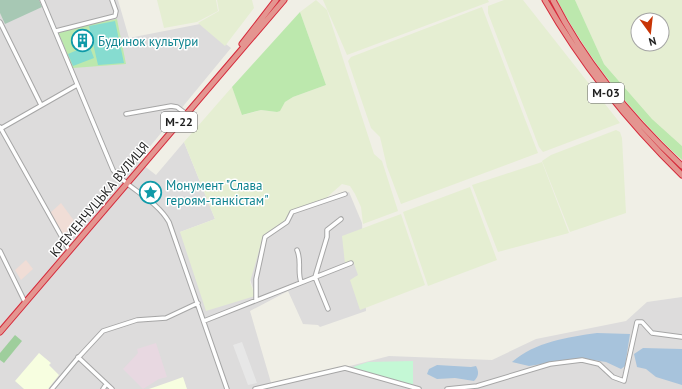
<svg xmlns="http://www.w3.org/2000/svg" width="682" height="389" font-family="'PT Sans',sans-serif">
<style>
.residential{fill:#dddcdc}
.commercial{fill:#f0ddd6}
.industrial{fill:#e8d8e1}
.education{fill:#f7fee0}
.farmland{fill:#e5eed2;fill-rule:evenodd}
.grass{fill:#bce8ad}
.forest{fill:#9ece9c}
.cemetery{fill:#a7c8b4}
.park{fill:#c4f8d5}
.pitch{fill:#86dcd0}
.parking{fill:#e7e7e7}
.water{fill:#a7c3dc}
.lines{fill:none;stroke-linecap:round;stroke-linejoin:round}
.minor-casing{stroke:#a6a6a6;stroke-width:5.5}
.highway-casing{stroke:#d62a3b;stroke-width:7}
.minor{stroke:#fff;stroke-width:3.5}
.highway{stroke:#e49590;stroke-width:5}
.labels{text-anchor:middle;stroke-width:3;stroke-linejoin:round;paint-order:stroke}
.shield{fill:#fff;stroke:#626262;stroke-width:1}
.shield-label{font-size:12px;font-weight:bold;fill:#1f1f1f}
.culture-label{font-size:13px;fill:#0d838f;stroke:#fff;text-anchor:start}
.street-label{font-size:13px;fill:#1f1f1f;stroke:#fff}
</style>
<rect width="100%" height="100%" fill="#f0efe6"/>
<!-- residential -->
<path class="residential" d="M0 0H118L129 38 200 24 231 48 138 161 156 175 184 142 215 219 180 232 255 296 243 254 289 221 293 213 349 192 362 223 366 311 320 327 318 325 303 324 288 291 250 311 272 386 389 356 492 360 536 339 626 321 647 302 682 297V389H0Z"/>
<!-- commercial -->
<path class="commercial" d="M61 203 75 222 63 236 50 213Z
M26 260 33 269 21 280 15 270Z"/>
<!-- industrial -->
<path class="industrial" d="M156 343 167 377 159 379 143 389 123 369 138 353 137 349Z"/>
<!-- education -->
<path class="education" d="M39 353 51 363 49 365 59 375 48 389H24L15 381Z
M183 377 187 389H149L172 381Z"/>
<!-- farmland -->
<path class="farmland" d="M157 0H216L218 11 197 22 164 28Z
M217 0H252L254 8 225 46 198 23 219 11Z
M316 0 327 10 374 154 382 161 398 211 363 224 361 207 355 194 350 186 342 184 325 199 291 211 288 220 284 223 263 237 250 282 255 296 206 311 180 232 215 219 184 142 232 87 243 115 261 110 277 112 280 110 285 102 293 97 326 85 300 12Z
M323 0H488L489 2 347 55Z
M504 0H523L620 123 543 152 539 147 488 13V6Z
M575 0H682V146L652 119 604 64ZM638 20H662V44H638Z
M482 7 538 153 401 204 387 167 380 137 371 128 348 61 351 57Z
M616 130 620 132 622 138 626 213 570 232 542 161 551 155Z
M542 162 569 233 498 252 472 185Z
M470 187 497 260 428 286 403 212Z
M401 214 425 285 360 310 350 280 358 275 353 261 345 264 342 236Z"/>
<!-- grass -->
<path class="grass" d="M557 0H575L604 64 652 119 682 146V160C633 115 588 59 557 0Z
M300 12 326 85 293 97 285 102 280 111 277 112 261 110 242 115 232 87Z
M117 19 126 64 73 68 59 34 61 30Z"/>
<!-- forest -->
<path class="forest" d="M15 335 22 341 4 363 0 360V353Z"/>
<!-- cemetery -->
<path class="cemetery" d="M0 0H39L42 7 5 24 0 13Z"/>
<!-- park -->
<path class="park" d="M413 361V385L359 370 353 367 368 362Z"/>
<!-- pitch -->
<path class="pitch" d="M115 21 124 63 98 65 89 26Z
M89 45 94 58 73 66 68 54Z"/>
<!-- parking -->
<path class="parking" d="M242 342 257 383 248 385 233 345Z"/>
<!-- water -->
<path class="water" d="M597 333 630 334 625 366 621 369 606 362 580 358 529 366 512 362C535 342 568 337 597 333Z
M643 348 682 349V385L656 377 646 369 637 367 634 354Z
M437 365 471 367 476 366C479 371 479 377 474 381L455 378 437 379 427 374 429 369Z"/>
<g class="lines">
<defs>
<path id="minor" d="M42 0 113 170C129 190 156 199 169 222L227 389
M0 22 41 105
M56 31 115 16 116 11 112 0
M126 114 171 106 177 107 185 113
M0 127 69 250
M0 129 77 85
M297 250C302 261 297 271 301 282
M0 251 25 302
M256 300V279L265 237 287 222 292 212 345 194
M328 309 315 277 327 237V230L341 219
M204 321 351 263
M78 357 112 389
M52 389 77 359 103 331 137 320 166 318 198 303
M103 389 105 386
M255 389 345 368 419 389
M447 389 477 386 550 364 582 360 599 364 613 377 624 381 637 322H642L652 333 682 337"/>
<path id="highway" d="M545 0C582 65 628 122 682 175
M553 0C585 63 631 118 682 166
M242 44 276 0
M0 332 284 0"/>
</defs>
<!-- minor casing -->
<use href="#minor" class="minor-casing"/>
<!-- highway casing -->
<use href="#highway" class="highway-casing"/>
<!-- minor -->
<use href="#minor" class="minor"/>
<!-- highway -->
<use href="#highway" class="highway"/>
</g>
<!-- icons -->
<defs>
<symbol id="building-ring" viewBox="-11 -11 22 22"><circle r="9.5" fill="#fff" stroke="#0f9aa8" stroke-width="1.5"/><path d="M-4-6H4V6H1V3H-1V6H-4ZM-2.5-4.3h1.7v1.8h-1.7ZM.8-4.3h1.7v1.8H.8ZM-2.5-1h1.7V.8h-1.7ZM.8-1h1.7V.8H.8Z" fill="#0f9aa8"/></symbol>
<symbol id="sight-ring" viewBox="-11 -11 22 22"><circle r="9.5" fill="#fff" stroke="#0f9aa8" stroke-width="1.5"/><path d="M0-6L1.8-2.2L6-1.7L2.9 1.2L3.7 5.4L0 3.3L-3.7 5.4L-2.9 1.2L-6-1.7L-1.8-2.2Z" fill="#0f9aa8"/></symbol>
</defs>
<g fill-rule="evenodd">
<use href="#building-ring" x="70" y="28" width="25" height="25"/>
<use href="#sight-ring" x="138" y="180" width="25" height="25"/>
</g>
<g class="labels">
<!-- shield labels -->
<g class="shield">
<rect x="588" y="83" width="36" height="20" rx="3"/>
<rect x="161" y="112" width="36" height="20" rx="3"/>
</g>
<g class="shield-label">
<text x="606" y="97">М-03</text>
<text x="179" y="126">М-22</text>
</g>
<!-- culture labels -->
<g class="culture-label">
<text x="98" y="46">Будинок культури</text>
<text x="166" y="190">Монумент "Слава<tspan x="166" dy="15">героям-танкістам"</tspan></text>
</g>
<!-- street labels -->
<g class="street-label">
<text transform="translate(99 199) rotate(-50)" y="5">КРЕМЕНЧУЦЬКА ВУЛИЦЯ</text>
</g>
</g>
<!-- north arrow -->
<g transform="translate(650 32) rotate(165)"><circle r="19" fill="#ffffff" stroke="#a5a5a5"/>
<path d="M0-3L7 15L0 10L-7 15Z" fill="#c83506"/>
<text y="-6" font-size="11" font-weight="bold" text-anchor="middle" fill="#1f1f1f">N</text>
</g>
</svg>
